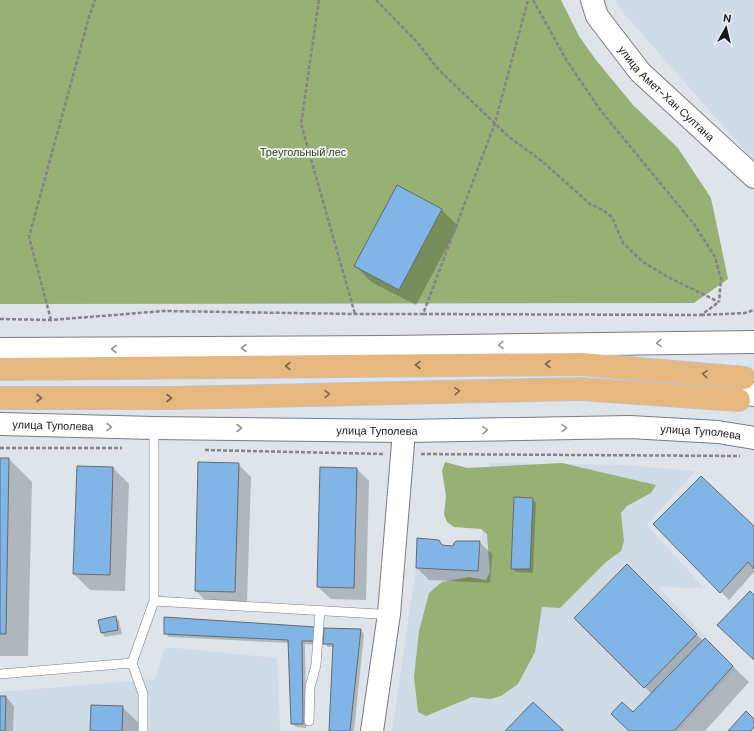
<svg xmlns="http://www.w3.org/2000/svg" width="754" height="731" font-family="'DM Sans',sans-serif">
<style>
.built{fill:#cfdbe7}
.forest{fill:#97b174}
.shadow{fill:#0003}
.building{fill:#81b5e6;stroke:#656a6f}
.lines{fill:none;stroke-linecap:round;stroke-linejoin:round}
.lane-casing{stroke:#787d82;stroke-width:10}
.secondary-casing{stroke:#787d82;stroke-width:24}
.primary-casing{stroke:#c2c2c3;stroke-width:24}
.path{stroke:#818589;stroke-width:2.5;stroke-dasharray:4 2;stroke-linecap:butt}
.lane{stroke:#fff;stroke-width:9}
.secondary{stroke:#fff;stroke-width:22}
.primary{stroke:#e6b880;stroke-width:22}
.oneway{stroke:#959697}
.oneway2{stroke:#7d674c}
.labels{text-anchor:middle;stroke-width:3.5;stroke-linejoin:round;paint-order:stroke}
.street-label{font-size:11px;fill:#141618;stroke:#ebf1f7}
.park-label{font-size:11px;fill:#334b04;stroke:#ebf1f7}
</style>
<rect width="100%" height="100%" fill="#dee4ea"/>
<!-- built -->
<path class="built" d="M616 0H754V161L619 8Z
M490 463 623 465 695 471 647 525 704 588 662 587 659 588 736 668 678 731H392L416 568 478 571Z
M165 647 277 658 280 731H0V692L155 679Z"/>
<!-- forest -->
<path class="forest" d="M0 0H561L579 36 596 60 633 105 678 148 711 198 728 279 694 303 0 304Z
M445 462 467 468 562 463 656 485 651 493 627 506 621 513 624 541 621 551 606 562 560 608 542 607 535 652 518 684 501 696 490 699 472 697 426 716 418 712 414 677 419 631 429 593 442 582 469 577 486 580 490 572 487 534 481 529 454 527 447 522 444 514 446 496 442 471Z"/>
<!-- shadow -->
<path class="shadow" d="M442 210 458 226 416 305 371 282 355 265Z
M0 459H9L32 482 28 656H0Z
M238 464 251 477 247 604 208 603 196 591Z
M113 468 129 484 125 591 90 590 74 574Z
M357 469 369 481 366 600 331 599 318 587Z
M532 499 536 503 533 573 516 572 512 568Z
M654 524 754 527V572L729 600Z
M438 541 444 546 453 547 479 542 492 554 490 583 429 580 417 568Z
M627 566 703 641 705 639 749 682 705 731H629L633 713 652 694 575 618Z
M115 617 119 621 122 634 105 637 102 633 99 620Z
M315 628 319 645 305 644 306 728 296 727 292 723 289 643 169 637 165 633Z
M361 630 364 634 354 731H330L334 647H328L324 643Z
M0 697H6L14 706 13 731H0Z
M122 707 139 723 138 731H91Z"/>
<!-- building -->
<path class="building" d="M397 185 442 209 399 290 354 266Z
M0 458H9L6 634H0Z
M198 462 239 463 235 592 195 591Z
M77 466 113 467 110 575 73 574Z
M320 467 357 468 354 588 317 587Z
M701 476 754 526V569L748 562 720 593 653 524Z
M514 497 533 498 530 569H511Z
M417 538 439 540 442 545 453 546 454 543 456 541H480L478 571 416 568Z
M627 564 697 634 644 688 574 618Z
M750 591 754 595V660L717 625Z
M116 616 118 630 101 633 98 620Z
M164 617 315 627 316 641H302L303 724H291L288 640 164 634Z
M324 628 361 629 350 731H329L333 644H323Z
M705 638 733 666 674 731H629L611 714 622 702 633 712Z
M0 696H6L5 731H0Z
M533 702 564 731H505Z
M91 705 123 706 122 731H90Z
M746 711 754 719V727L751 731H728Z"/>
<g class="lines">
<defs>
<path id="lane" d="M154 601 378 614H389
M132 663 143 694V731
M0 674 132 663 154 601V428
M309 721 310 687 316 665 320 610"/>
<g id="secondary">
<path id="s1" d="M592 0 597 16 640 72 754 177"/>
<path d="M0 349 388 347 754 342"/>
<path d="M754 385V395"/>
<path id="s2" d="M0 424 154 428 404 431 630 427 718 432 754 438"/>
<path d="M372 731 389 614 404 431"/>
</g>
<path id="primary" d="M0 369 581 364 744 378
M0 398H173L581 389 739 400"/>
</defs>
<!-- lane casing -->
<use href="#lane" class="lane-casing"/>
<!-- secondary casing -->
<use href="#secondary" class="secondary-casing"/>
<!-- primary casing -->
<use href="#primary" class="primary-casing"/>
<!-- path -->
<path class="path" d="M319 0 301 124 355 314
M376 0 417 42 437 68 509 137 543 162 590 204 603 210 612 217 623 243 643 262 668 277 719 302
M533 0 567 61 601 111 694 224 715 257 721 279 719 302
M423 314 701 315 719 302
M701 315 745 313 754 310
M0 319 51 320 164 311 355 314H423L495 123 528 0
M51 320 29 237 89 17 95 0
M0 448H122
M205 450 384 454
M421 454 740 456"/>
<!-- lane -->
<use href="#lane" class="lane"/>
<!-- secondary -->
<use href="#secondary" class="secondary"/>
<!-- primary -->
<use href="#primary" class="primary"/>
</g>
<!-- one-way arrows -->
<defs><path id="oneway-chevron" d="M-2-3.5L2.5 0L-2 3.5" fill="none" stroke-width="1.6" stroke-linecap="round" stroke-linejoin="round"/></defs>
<g class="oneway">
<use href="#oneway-chevron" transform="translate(659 343) rotate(179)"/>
<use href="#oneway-chevron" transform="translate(501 345) rotate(179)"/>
<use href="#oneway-chevron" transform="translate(244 348) rotate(180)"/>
<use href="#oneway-chevron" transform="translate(114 349) rotate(180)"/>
<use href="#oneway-chevron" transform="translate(109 427) rotate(1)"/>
<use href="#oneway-chevron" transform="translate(239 428)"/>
<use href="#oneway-chevron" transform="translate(564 428) rotate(-1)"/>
<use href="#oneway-chevron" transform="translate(485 430) rotate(-1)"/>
</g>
<g class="oneway2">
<use href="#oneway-chevron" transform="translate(548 364) rotate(180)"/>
<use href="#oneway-chevron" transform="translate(418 365) rotate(180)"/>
<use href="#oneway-chevron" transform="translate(288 366) rotate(180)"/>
<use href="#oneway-chevron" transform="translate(705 374) rotate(-175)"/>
<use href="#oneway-chevron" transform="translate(457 391) rotate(-1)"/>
<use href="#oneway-chevron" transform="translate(327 394) rotate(-1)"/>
<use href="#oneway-chevron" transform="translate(39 398)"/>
<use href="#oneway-chevron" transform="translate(169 398)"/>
</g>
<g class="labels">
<!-- street labels -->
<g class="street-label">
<text dy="4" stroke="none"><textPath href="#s1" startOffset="121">улица Амет-Хан Султана</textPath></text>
<text dy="4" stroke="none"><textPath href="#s2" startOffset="53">улица Туполева</textPath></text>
<text dy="4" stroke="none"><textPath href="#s2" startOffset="377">улица Туполева</textPath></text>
<text dy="4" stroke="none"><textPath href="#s2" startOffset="701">улица Туполева</textPath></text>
</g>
<!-- park labels -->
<g class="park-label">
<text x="303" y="156">Треугольный лес</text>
</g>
</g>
<!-- north arrow -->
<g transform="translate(726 28) rotate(8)" stroke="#ebf1f7" stroke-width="3" paint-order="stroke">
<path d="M0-3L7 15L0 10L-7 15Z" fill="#141618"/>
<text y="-6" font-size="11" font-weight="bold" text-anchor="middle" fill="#141618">N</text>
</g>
</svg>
